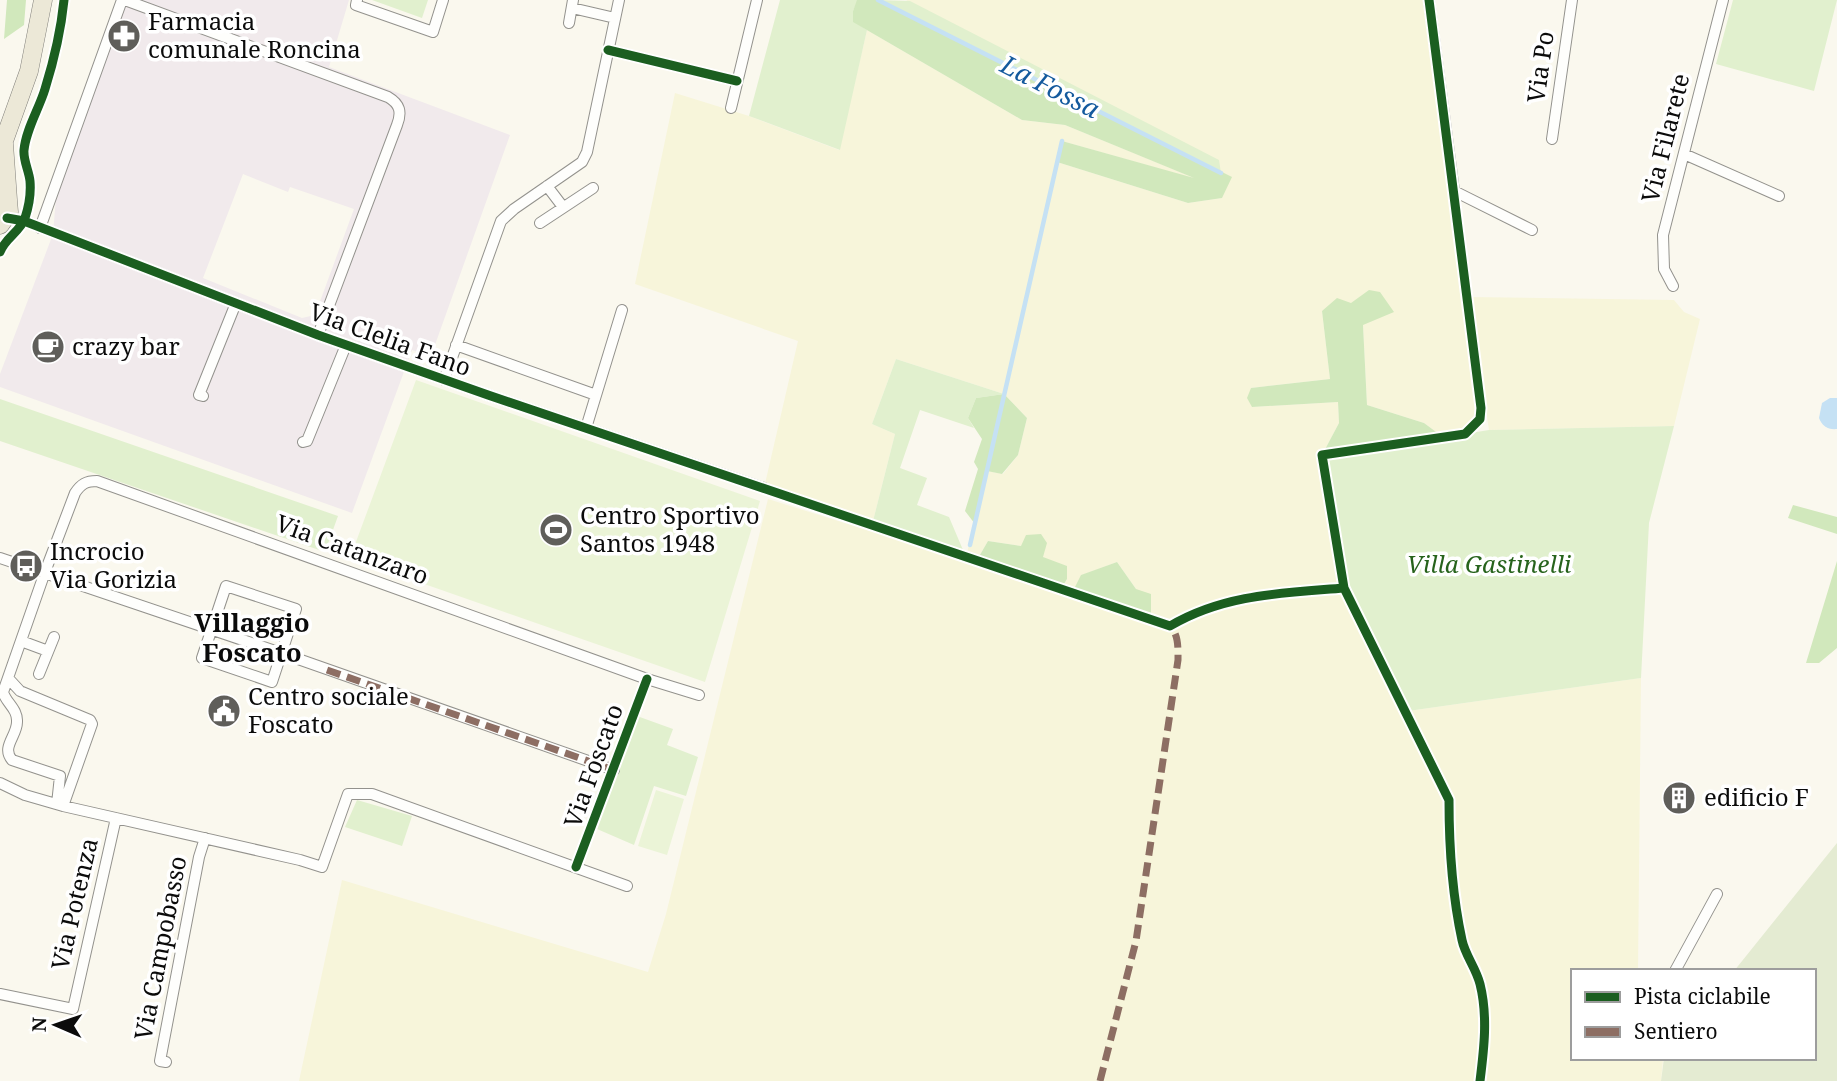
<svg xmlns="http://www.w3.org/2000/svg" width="1837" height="1081" font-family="'Noto Serif',serif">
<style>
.industrial{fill:#f1eaec;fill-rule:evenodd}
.farmland{fill:#f7f5da}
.green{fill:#e1f0ce}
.forest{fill:#d1e8bc}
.cemetery{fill:#e4ebd2}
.pitch{fill:#ebf4d7}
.water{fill:#c5e1f4}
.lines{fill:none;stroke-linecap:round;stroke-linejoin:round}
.stream{stroke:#c5e1f4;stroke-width:4.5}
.street-casing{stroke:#93928d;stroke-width:12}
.primary-casing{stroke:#807f7a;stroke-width:19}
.street{stroke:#fefefc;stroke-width:10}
.primary{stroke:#ece8d7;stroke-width:18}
.quiet{stroke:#8d6e63;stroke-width:7;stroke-dasharray:14 7;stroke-linecap:butt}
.cycleway-casing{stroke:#fff;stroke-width:13}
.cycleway{stroke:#1b5e20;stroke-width:9}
.labels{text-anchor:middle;stroke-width:7;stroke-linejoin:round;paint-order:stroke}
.poi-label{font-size:24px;fill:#0b0b0b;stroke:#fff;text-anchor:start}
.street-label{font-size:24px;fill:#0b0b0b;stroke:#fff}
.park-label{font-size:24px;font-style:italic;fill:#27631c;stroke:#fff}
.water-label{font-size:26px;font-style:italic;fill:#145a9d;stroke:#fff}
.neighbourhood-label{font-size:26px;font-weight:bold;fill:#0b0b0b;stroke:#fff}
</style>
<rect width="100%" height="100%" fill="#faf8ee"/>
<!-- industrial -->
<path class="industrial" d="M122 0H349L329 67 510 135 431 356 412 350 352 513 0 387V374L53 234 57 185ZM243 174 288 192 290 187 354 209 315 315 302 318 203 278Z"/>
<!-- farmland -->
<path class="farmland" d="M906 0H1427L1450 161 1481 408 1480 419 1465 434 1443 437 1424 423 1367 405 1363 325 1351 303 1322 311 1330 379 1251 388 1252 407 1338 402 1339 423 1322 455 1343 588 1401 712 1641 678 1638 971H1573V1058H1658L1663 1060 1661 1081H299L342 880 648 972 666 914 768 499 1151 619 1136 589 1117 562 1082 575 1072 593 1061 589 1067 579 1043 557 1021 546 988 541 977 560 966 557 987 471 1003 474 1018 455 1027 418 1004 394 896 359 872 424 895 434 872 525 764 488 798 341 635 284 675 93 749 116 839 150 867 30 1022 120 1065 125 1202 181 1062 141 1057 162 1188 203 1222 198 1221 173Z
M1469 297 1674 300 1684 312 1700 319 1674 426 1489 430Z"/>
<!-- green -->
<path class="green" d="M372 0H428L422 18Z
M780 0H858L853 11V21L867 30 840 150 749 116Z
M878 0 910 1 1219 160 1221 173Z
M1733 0H1837L1814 91 1716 64Z
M896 359 1004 394 976 398 968 418 974 428 920 410 900 468 927 478 917 505 949 517 966 557 872 525 895 434 872 424Z
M0 399 338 516 325 552 0 441Z
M1674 426 1649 523 1641 678 1401 712 1346 588 1324 457 1489 430Z
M637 716 673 729 667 745 698 757 686 796 654 786 634 845 597 829Z
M357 800 412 816 402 846 345 827Z"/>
<!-- forest -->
<path class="forest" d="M7 0H26L24 25 4 39Z
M857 0H878L1232 177 1222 198 1188 203 1057 162 1062 141 1194 178 1065 125 1022 120 853 22V11Z
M1369 290 1380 292 1394 312 1363 325 1367 405 1424 423 1443 437 1322 455 1339 423 1338 402 1252 407 1247 398 1251 388 1330 379 1322 311 1337 298 1351 303Z
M1004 394 1027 418 1018 455 1002 474 987 471 975 524 965 511 978 469 974 462 982 439 968 418 976 398Z
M1793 505 1837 517V534L1788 518Z
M1041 534 1047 543 1043 557 1067 566V579L1061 589 977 560 988 541 1021 546 1026 535Z
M1837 561V648L1819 663H1806Z
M1117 562 1136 589 1151 594V619L1072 593 1081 575Z"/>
<!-- cemetery -->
<path class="cemetery" d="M1837 843V1081H1661L1664 1058H1814V971H1734Z"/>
<!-- pitch -->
<path class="pitch" d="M416 380 760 501 705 682 350 558Z
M656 790 684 799 667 855 638 846Z"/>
<!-- water -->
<path class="water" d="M1830 398H1837V429C1828 430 1822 426 1819 418L1822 403Z"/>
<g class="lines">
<!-- stream -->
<path class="stream" d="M878 0 1221 173
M970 545 1062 141"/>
<defs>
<path id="street" d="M125 0 388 97C400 104 402 112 397 125L318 335
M357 0 356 5 433 32 443 0
M1429 0 1454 191 1532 230
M572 8 615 18
M569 23 573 0
M731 108 757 0
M1552 139 1572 0
M1684 154 1779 196
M547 186 563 207
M7 218 24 221 318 335 488 395 764 488
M540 223 593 188
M40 228 122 0
M1673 286 1664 269 1663 235 1723 0
M456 345 596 395
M444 380 501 221 514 209 582 162 587 152 619 0
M203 396 199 395 236 303
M586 428 622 310
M303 442 307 441 346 345
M0 558 281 653 614 770
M226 586 296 609 272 682 202 658Z
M21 641 48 651
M39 674 54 637
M8 678 20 691 90 720 92 724 63 806
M0 783 25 795 63 806 300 860 322 867 348 794H372L627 886
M57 804 60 776 12 760C1 747 17 736 17 722 18 709 6 703 3 692L45 572 75 493C81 484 86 481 97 481L647 679 699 695
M1675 971 1717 894
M0 994 73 1009 116 818
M166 1062 160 1061 199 857 205 838"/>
<path id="primary" d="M4 144 8 200
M0 152 29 71 43 0
M0 225 9 212 8 200 1 192"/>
</defs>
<!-- street casing -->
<use href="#street" class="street-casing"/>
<!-- primary casing -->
<use href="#primary" class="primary-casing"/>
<!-- street -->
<use href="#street" class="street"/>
<!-- primary -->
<use href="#primary" class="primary"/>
<!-- quiet -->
<path class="quiet" d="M327 670 614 770
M1100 1081 1136 941 1178 660C1178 647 1179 629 1165 624"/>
<defs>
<path id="cycleway" d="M1429 0 1481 408 1480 419 1465 434 1322 455 1344 588 1449 800C1449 847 1452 894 1462 940 1465 955 1476 968 1480 984 1488 1016 1484 1049 1480 1081
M608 50 737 81
M7 218 24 221 318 335 488 395 1170 626C1224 594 1283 593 1344 588
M0 252C5 238 20 232 25 218 29 206 31 193 30 181 29 171 23 160 24 150 26 129 39 109 45 89 54 60 61 30 64 0
M576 867 647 679"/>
</defs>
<!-- cycleway casing -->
<use href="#cycleway" class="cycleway-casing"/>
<!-- cycleway -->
<use href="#cycleway" class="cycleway"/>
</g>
<!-- icons -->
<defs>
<symbol id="pharmacy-disc" viewBox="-11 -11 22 22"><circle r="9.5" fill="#5f5e5a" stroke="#fff"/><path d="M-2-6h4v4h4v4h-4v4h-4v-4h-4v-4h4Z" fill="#fff"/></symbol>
<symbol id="cafe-disc" viewBox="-11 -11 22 22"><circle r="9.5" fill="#5f5e5a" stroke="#fff"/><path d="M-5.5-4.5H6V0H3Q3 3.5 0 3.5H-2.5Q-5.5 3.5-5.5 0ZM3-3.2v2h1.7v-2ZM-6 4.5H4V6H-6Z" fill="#fff"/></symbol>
<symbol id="stadium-disc" viewBox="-11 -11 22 22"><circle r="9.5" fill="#5f5e5a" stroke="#fff"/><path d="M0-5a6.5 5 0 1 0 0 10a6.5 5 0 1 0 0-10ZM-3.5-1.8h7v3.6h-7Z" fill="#fff"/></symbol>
<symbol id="bus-disc" viewBox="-11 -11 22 22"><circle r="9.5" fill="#5f5e5a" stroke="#fff"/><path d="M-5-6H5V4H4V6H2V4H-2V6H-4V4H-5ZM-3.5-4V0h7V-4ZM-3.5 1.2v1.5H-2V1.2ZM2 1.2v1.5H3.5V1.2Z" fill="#fff"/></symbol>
<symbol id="civic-disc" viewBox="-11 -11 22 22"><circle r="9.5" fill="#5f5e5a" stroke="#fff"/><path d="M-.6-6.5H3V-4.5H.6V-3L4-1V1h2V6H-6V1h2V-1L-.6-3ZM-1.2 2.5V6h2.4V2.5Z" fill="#fff"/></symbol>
<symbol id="building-disc" viewBox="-11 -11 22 22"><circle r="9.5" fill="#5f5e5a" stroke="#fff"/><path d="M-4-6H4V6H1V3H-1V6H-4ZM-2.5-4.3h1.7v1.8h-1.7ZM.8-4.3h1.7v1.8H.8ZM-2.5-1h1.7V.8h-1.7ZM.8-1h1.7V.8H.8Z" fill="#fff"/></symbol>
</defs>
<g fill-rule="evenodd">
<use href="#pharmacy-disc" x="105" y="17" width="38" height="38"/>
<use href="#cafe-disc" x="29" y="328" width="38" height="38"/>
<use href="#stadium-disc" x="537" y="511" width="38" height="38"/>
<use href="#bus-disc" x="7" y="547" width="38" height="38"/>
<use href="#civic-disc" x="205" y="692" width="38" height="38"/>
<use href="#building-disc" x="1660" y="779" width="38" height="38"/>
</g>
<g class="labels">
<!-- poi labels -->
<g class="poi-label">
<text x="148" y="30">Farmacia<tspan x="148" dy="28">comunale Roncina</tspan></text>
<text x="72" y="355">crazy bar</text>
<text x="580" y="524">Centro Sportivo<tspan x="580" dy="28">Santos 1948</tspan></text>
<text x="50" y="560">Incrocio<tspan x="50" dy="28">Via Gorizia</tspan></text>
<text x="248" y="705">Centro sociale<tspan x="248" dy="28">Foscato</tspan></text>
<text x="1704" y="806">edificio F</text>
</g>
<!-- street labels -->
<g class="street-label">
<text transform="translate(1541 67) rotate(-82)" y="8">Via Po</text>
<text transform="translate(1666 138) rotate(-76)" y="8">Via Filarete</text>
<text transform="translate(390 340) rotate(20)" y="8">Via Clelia Fano</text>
<text transform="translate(352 550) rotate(20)" y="8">Via Catanzaro</text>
<text transform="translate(594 766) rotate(-70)" y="8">Via Foscato</text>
<text transform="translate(75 904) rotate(-77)" y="8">Via Potenza</text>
<text transform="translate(161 948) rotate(-79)" y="8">Via Campobasso</text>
</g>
<!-- park labels -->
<g class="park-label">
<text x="1489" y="573">Villa Gastinelli</text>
</g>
<!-- water labels -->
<g class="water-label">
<text transform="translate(1050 87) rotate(27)" y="9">La Fossa</text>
</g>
<!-- neighbourhood labels -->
<g class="neighbourhood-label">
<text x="252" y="632">Villaggio<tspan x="252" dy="30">Foscato</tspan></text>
</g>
</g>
<!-- legend -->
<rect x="1571" y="969" width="245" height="91" fill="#ffffff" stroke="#9d9d9d" stroke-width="2"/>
<rect x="1585" y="992" width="35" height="10" fill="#1b5e20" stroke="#9d9d9d" stroke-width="2"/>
<text x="1634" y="1004" font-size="21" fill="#0b0b0b">Pista ciclabile</text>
<rect x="1585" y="1027" width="35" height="10" fill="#8d6e63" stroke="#9d9d9d" stroke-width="2"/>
<text x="1634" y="1039" font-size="21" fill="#0b0b0b">Sentiero</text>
<!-- north arrow -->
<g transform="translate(56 1025) rotate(272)" stroke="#ffffff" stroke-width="5" paint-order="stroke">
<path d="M0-5L12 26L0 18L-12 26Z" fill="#0b0b0b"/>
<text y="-10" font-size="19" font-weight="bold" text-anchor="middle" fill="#0b0b0b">N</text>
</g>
</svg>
